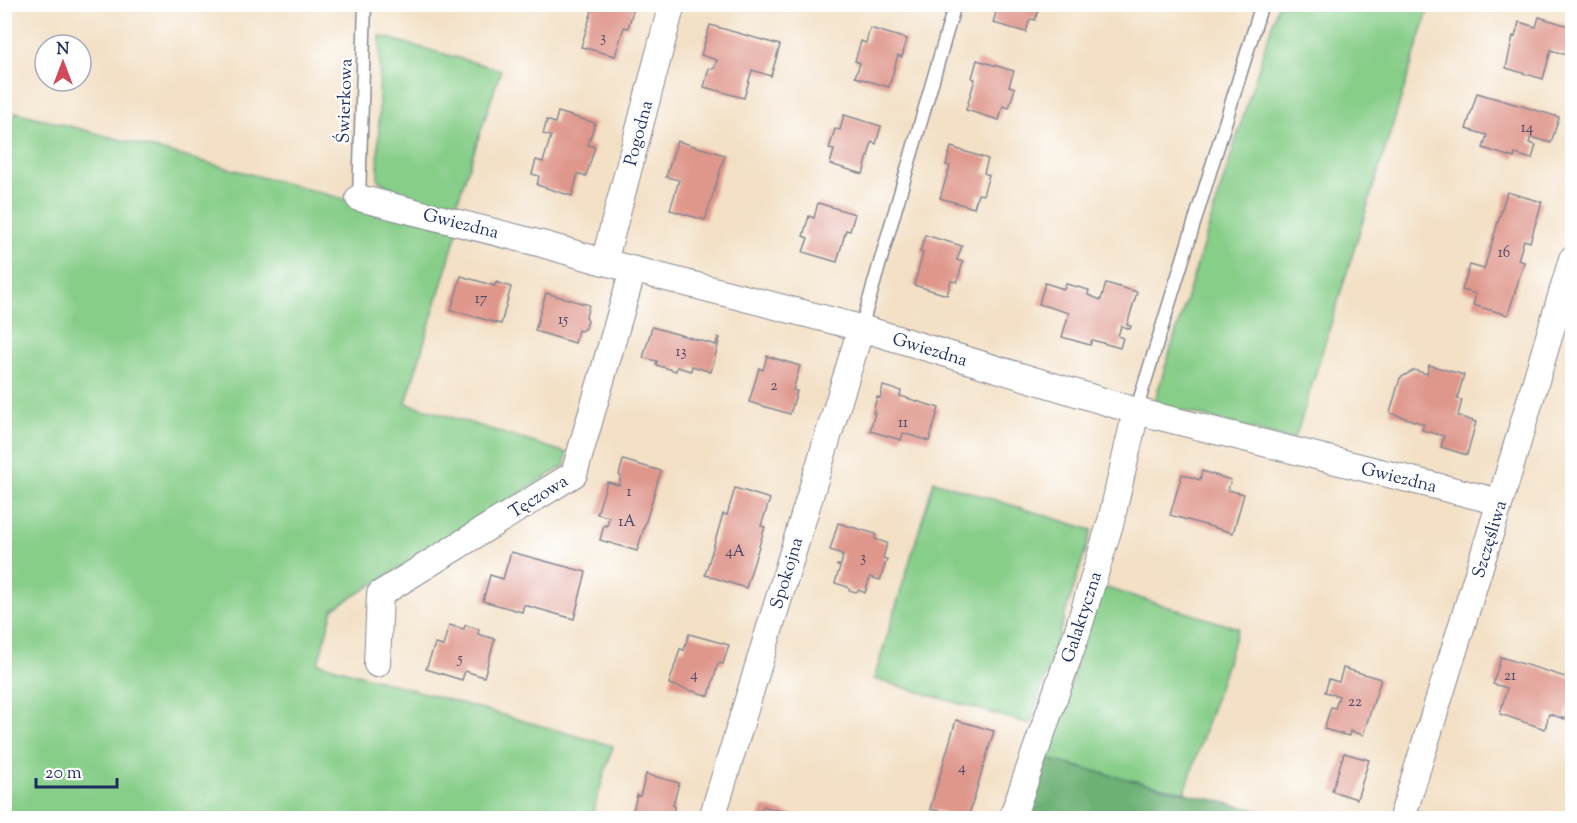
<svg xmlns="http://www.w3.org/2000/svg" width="1577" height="823" font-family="'Sorts Mill Goudy',serif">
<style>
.green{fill:#87ce89;stroke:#517e74;stroke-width:1.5}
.forest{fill:#6db175;stroke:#44706a;stroke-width:1.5}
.building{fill:#df968b}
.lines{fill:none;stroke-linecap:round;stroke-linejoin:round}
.lane-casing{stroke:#878892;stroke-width:15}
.street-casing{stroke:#878892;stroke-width:28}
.lane{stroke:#fff;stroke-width:12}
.street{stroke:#fff;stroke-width:26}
.labels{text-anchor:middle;stroke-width:4.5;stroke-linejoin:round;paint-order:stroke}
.number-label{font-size:15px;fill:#4c4969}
.street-label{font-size:18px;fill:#1b2f5e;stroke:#fff}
</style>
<rect width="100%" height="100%" fill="#fff"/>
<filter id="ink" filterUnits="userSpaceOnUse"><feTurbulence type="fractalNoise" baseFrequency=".0167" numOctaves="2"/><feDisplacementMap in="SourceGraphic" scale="12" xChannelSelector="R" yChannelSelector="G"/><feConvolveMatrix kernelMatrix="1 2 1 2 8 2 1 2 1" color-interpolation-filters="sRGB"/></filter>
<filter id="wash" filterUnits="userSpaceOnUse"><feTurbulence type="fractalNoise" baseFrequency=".008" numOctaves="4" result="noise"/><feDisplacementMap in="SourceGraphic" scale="24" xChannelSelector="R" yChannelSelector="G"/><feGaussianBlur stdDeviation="1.35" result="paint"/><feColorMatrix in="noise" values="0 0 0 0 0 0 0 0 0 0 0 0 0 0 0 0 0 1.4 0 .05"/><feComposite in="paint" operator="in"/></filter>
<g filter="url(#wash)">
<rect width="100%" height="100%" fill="#f3e0c5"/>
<!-- green -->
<path class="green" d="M1278 5H1430L1297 433 1292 440 1154 403Z
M380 36 501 70 455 209 404 196 378 180Z
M16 112 458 229 406 403 567 453 564 466 333 609 318 663 613 746 591 818H5L4 146Z
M934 481 1092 530 1030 724 874 679Z
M1100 586 1238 628 1185 792 1116 777 1047 759Z"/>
<!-- forest -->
<path class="forest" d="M1047 759C1127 780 1208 798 1289 818H1026Z"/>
<g id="blocks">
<!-- building -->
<path class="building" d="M594 4H635L628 28 624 27 615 56 581 47Z
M998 5H1040L1035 20 1030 19 1026 32 993 23Z
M1539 17 1572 27V57L1551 50 1543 79 1506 68 1513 36 1515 37 1519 22 1536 27Z
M710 25 780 45 771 76 752 70 744 98 704 87 709 68 714 69 717 60 701 55Z
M870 28 907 39 902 57 898 55 889 87 855 77 860 63 855 61 861 41 866 43Z
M977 60 1014 71 1009 86 1015 88 1009 108 1003 106 999 120 966 110 975 79 972 78Z
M1477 93 1559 117 1551 143 1531 137 1529 143 1536 145 1532 159 1515 154 1514 158 1483 148 1487 135 1466 129Z
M558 112 595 123 588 145 595 147 586 176 578 174 572 196 537 185 539 176 532 174 536 160 543 162 551 136 543 134 547 120 555 123Z
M844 115 881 126 876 144 872 142 863 174 830 164 834 150 829 149 835 129 840 130Z
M677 141 725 155 705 220 670 210 679 180 666 177Z
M951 147 988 159 984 173 989 175 983 195 978 194 974 208 940 198 950 166 946 165Z
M1507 192 1542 202 1530 242 1524 240 1518 260 1524 262 1508 315 1473 305 1476 294 1462 290 1470 265 1484 269Z
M818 203 855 214 850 231 846 230 837 262 803 252 808 238 803 236 809 216 814 218Z
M925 235 962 246 957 260 963 262 957 282 951 281 947 295 914 285 923 253 920 252Z
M461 276 495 286 496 282 511 287 501 324 451 310Z
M1045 283 1064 289 1066 284 1089 290 1088 295 1101 300 1106 283 1137 292 1127 325 1131 326 1130 329 1121 326 1118 336 1123 338 1120 348 1092 340 1090 345 1062 337 1069 313 1039 304Z
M546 293 589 305 586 317 588 321 586 328 581 331 578 330 575 343 535 331Z
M652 327 716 345 718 337 720 338 711 372 692 366 691 371 677 367 676 371 656 365 657 361 643 358Z
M767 356 800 366 793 390 797 391 790 414 749 402 759 368 763 370Z
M1429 365 1464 375 1457 399 1462 400 1458 416 1476 422 1467 455 1441 447 1444 436 1422 430 1424 424 1390 413 1400 378 1414 370 1427 374Z
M883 386 901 391 900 396 939 408 929 441 903 433 901 440 870 431 875 413H873L877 397 880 398Z
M623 460 661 471 637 551 600 540 604 525 607 526 609 517 597 514 607 482 619 485 621 476 619 475Z
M1202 471 1231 480 1228 490 1244 494 1233 533 1170 515 1182 474 1200 480Z
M735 488 770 499 761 526 765 527 746 588 705 575 723 514 727 515Z
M838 523 876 534 875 539 887 543 883 558 887 559 880 580 870 577 865 593 859 590 856 592 849 590 848 587 835 583 840 567 836 565H841L843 556H841L842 554 830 550Z
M511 552 586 572 574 619 524 605 522 612 483 601 490 575 503 579Z
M449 625 464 629 465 625 479 629 478 634 495 639 484 677 465 671 462 680 426 669 435 644 443 646Z
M689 634 729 645 723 664 718 663 709 696 669 684 680 649 684 650Z
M1501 657 1572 679V690L1565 719 1549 714 1545 729 1500 714 1507 688 1493 684Z
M1343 668 1381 679 1363 735 1350 731 1349 736 1324 729 1331 707 1335 708 1339 696 1325 692 1329 679 1339 682Z
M956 720 994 731 968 818 930 809Z
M1344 753 1369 760 1357 799 1332 791Z
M646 774 679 783 673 805 675 806 672 818H631L637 795 640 796Z
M763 806 803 818H759Z"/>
</g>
</g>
<g filter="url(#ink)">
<use href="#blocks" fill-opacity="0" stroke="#878892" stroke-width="1.5"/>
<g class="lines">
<defs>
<path id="lane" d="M359 198 365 4
M861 328 955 4
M1136 411 1262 4"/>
<path id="street" d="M359 198 542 244 604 262 861 328 1136 411 1500 502
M604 262 672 4
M377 664 380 594 574 474 633 270
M712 818 861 328
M1012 818 1077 633 1111 521 1136 411
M1402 818 1500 502 1572 259"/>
</defs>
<!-- lane casing -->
<use href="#lane" class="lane-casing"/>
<!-- street casing -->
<use href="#street" class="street-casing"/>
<!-- lane -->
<use href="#lane" class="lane"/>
<!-- street -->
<use href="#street" class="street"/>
</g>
</g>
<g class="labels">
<!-- number labels -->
<g class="number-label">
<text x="603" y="42">3</text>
<text x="1527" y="132">14</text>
<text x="1504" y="257">16</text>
<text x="481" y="303">17</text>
<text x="563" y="324">15</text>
<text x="681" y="356">13</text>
<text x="774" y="390">2</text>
<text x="903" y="427">11</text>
<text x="629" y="496">1</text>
<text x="627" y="526">1A</text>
<text x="735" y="556">4A</text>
<text x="863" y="562">3</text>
<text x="460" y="663">5</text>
<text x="694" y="679">4</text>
<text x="1510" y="680">21</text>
<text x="1355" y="706">22</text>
<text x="962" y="772">4</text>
</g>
<!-- street labels -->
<g class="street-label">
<text transform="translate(344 101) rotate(-88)" y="6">Świerkowa</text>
<text transform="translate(638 133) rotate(-75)" y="6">Pogodna</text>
<text transform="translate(461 223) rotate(14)" y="6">Gwiezdna</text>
<text transform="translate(930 349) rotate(17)" y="6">Gwiezdna</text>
<text transform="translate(1399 477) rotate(14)" y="6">Gwiezdna</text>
<text transform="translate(538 496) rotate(-32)" y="6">Tęczowa</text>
<text transform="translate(1489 539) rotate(-73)" y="6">Szczęśliwa</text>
<text transform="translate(786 573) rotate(-73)" y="6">Spokojna</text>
<text transform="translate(1081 617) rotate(-72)" y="6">Galaktyczna</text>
</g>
</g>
<!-- margin -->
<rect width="1577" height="823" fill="none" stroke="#fff" stroke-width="24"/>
<!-- north arrow -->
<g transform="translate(63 63)"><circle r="28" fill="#ffffff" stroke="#a4acbf" stroke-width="1.5"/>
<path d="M0-4.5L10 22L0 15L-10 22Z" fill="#d1495b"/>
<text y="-9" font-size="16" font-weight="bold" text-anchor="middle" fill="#1b2f5e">N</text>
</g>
<!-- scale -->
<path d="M36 778v9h81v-9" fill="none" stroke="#1b2f5e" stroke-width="3"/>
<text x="45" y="778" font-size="18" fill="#1b2f5e" stroke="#ffffff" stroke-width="4.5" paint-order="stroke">20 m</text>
</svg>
